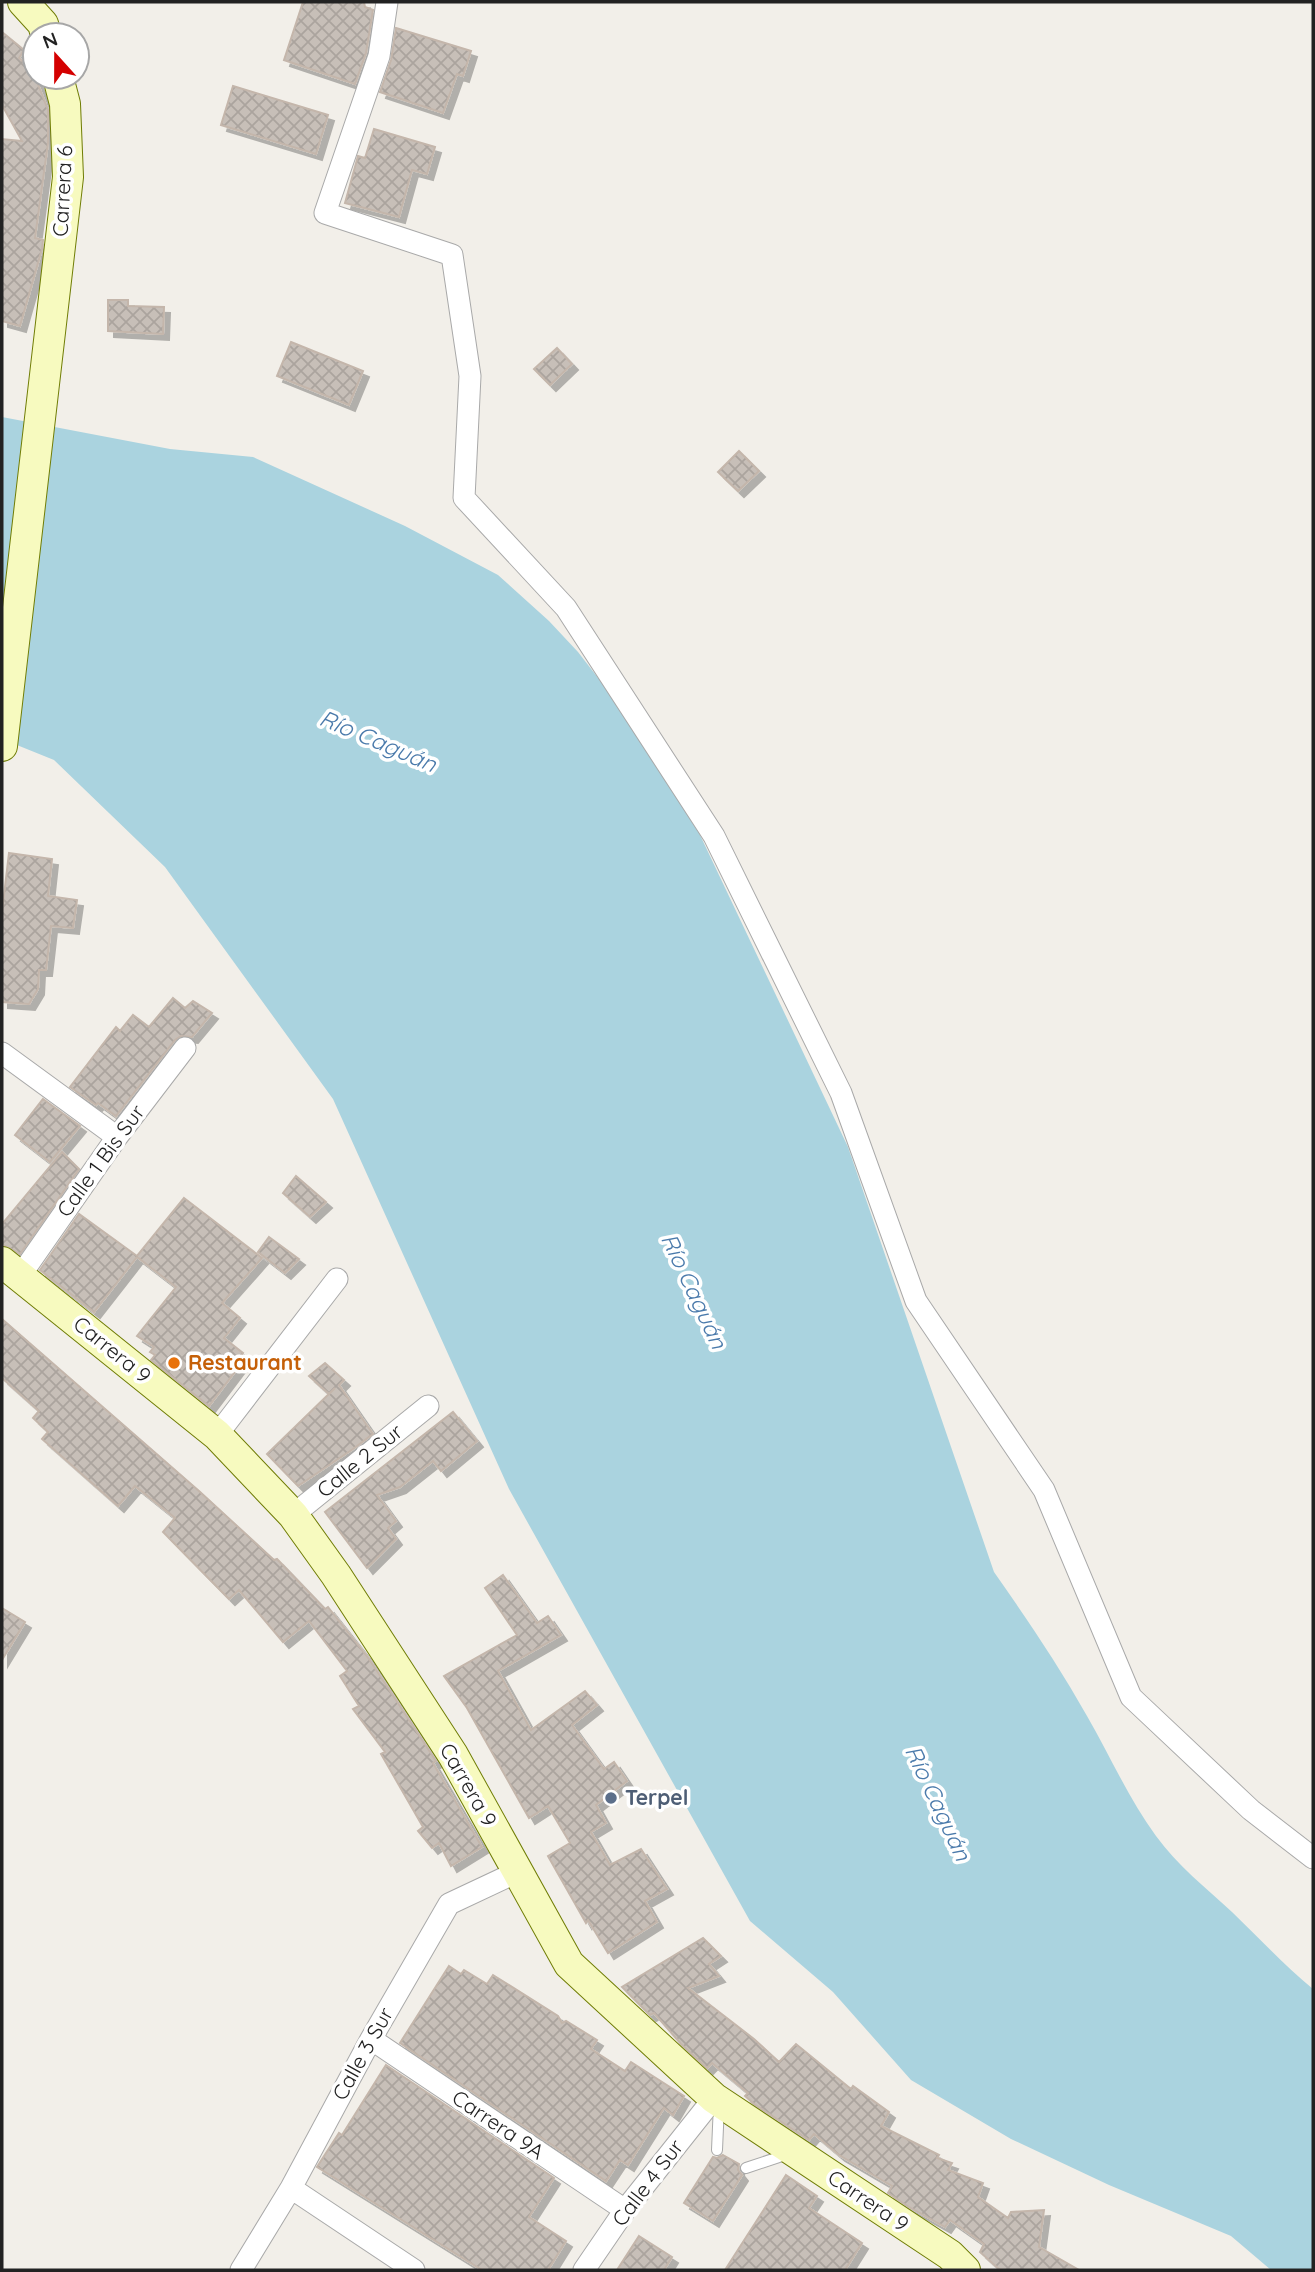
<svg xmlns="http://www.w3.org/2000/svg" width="1315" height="2272" font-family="Quicksand,sans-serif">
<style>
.water{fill:#aad3df}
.building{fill:url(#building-cross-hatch);stroke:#c4b6ab;stroke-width:2;filter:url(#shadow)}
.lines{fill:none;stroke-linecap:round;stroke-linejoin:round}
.service-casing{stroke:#a9a9a9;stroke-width:12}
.minor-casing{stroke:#a9a9a9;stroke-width:23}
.secondary-casing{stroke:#707d05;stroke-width:32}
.service{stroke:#fff;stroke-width:10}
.minor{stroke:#fff;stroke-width:21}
.secondary{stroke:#f7fabf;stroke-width:30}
.food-dot{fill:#e8710a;stroke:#fff;stroke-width:2.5}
.service-dot{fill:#5c6f8a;stroke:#fff;stroke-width:2.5}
.labels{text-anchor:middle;stroke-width:7;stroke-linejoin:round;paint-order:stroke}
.street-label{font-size:21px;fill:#222;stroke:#fff}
.food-label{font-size:21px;font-weight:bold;fill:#c56008;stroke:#fff;text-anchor:start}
.service-label{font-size:21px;font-weight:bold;fill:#4e5e75;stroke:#fff;text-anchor:start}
.water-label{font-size:23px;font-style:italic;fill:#4a7aab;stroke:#fff}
</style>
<defs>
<pattern id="building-cross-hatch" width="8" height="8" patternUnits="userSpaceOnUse" patternTransform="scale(1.75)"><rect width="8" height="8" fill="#c7bfb8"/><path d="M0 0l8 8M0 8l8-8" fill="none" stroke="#aba49e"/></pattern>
<filter id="shadow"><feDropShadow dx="6" dy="6" stdDeviation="0" flood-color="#0004"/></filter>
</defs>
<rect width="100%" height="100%" fill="#f2efe9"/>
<!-- water -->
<path class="water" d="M2 417 170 449 253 457 405 526 498 575 549 621 578 652 619 705 700 835 848 1147 994 1572C1027 1619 1059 1666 1087 1716 1110 1756 1129 1799 1156 1836 1177 1865 1206 1888 1232 1912 1259 1938 1284 1965 1313 1989V2270H1271L1231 2236 1109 2185 1011 2139 911 2080 833 1992 750 1921 509 1489 333 1099 165 867 54 760 2 739Z"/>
<!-- building -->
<path class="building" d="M303 2H364L365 7 373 10 366 53 355 84 284 60Z
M396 28 471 51 463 76 457 74 443 113 380 92 391 60Z
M2 32 24 50 19 58 32 69 48 110V143L35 238 43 240 42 249 20 326 2 321V139L22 141 2 105Z
M233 86 328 115 316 154 221 125Z
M374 129 435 147 427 174 412 170 399 217 345 203 358 156 365 158Z
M108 300H128V306L164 307 163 334 108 331Z
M291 342 363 371 349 405 277 376Z
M557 348 572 364 550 385 534 369Z
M739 451 759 471 738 491 718 472Z
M9 853 52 859 48 896 77 900 73 928 51 926 46 970H39L38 989 29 1004 2 1002V912Z
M173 998 185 1008 193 1001 212 1013 192 1037 181 1036 175 1040 116 1116 98 1103 96 1105 70 1087 116 1027 120 1031 133 1015 149 1027Z
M43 1099 80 1126 50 1162 15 1135Z
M62 1152 79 1169 20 1254 2 1244V1224Z
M296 1176 326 1202 310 1217 283 1193Z
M184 1198 262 1258 222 1303 240 1318 224 1338 243 1353 239 1359 243 1361 209 1406 151 1360 155 1355 150 1352 154 1347 137 1336 176 1287 137 1257 94 1312 40 1270 79 1214 137 1256Z
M269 1237 299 1259 285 1273 258 1252Z
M2 1319 199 1491 274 1560 277 1559 325 1609 328 1607 369 1659 436 1761 433 1763 482 1847 451 1866 439 1843 432 1848 418 1831 423 1827 381 1754 385 1752 353 1709 359 1706 340 1676 347 1671 309 1621 283 1642 239 1590 229 1599 163 1532 175 1518 135 1486 118 1506 42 1439 48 1432 33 1418 39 1411 2 1378Z
M325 1363 344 1380 339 1385 373 1434 353 1449 298 1486 267 1454 335 1388 329 1394 309 1376Z
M453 1412 477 1441 441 1471 433 1461 400 1487 377 1495 396 1521 388 1528 396 1539 367 1568 325 1512Z
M503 1575 537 1623 548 1616 561 1635 498 1671 531 1730 585 1691 597 1705 572 1725 604 1769 614 1762 627 1781 596 1805 606 1823 591 1832 610 1865 641 1849 667 1889 645 1901 657 1922 608 1953 588 1920 586 1923 548 1856 570 1843 548 1806 529 1818 467 1708 444 1676 517 1635 485 1588Z
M2 1608 25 1622 2 1660Z
M703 1938 721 1956 709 1964 719 1976 688 1988 754 2039 779 2062 796 2044 851 2089 853 2086 889 2112 881 2126 939 2155 937 2158 952 2163 948 2170 983 2183 978 2197 1008 2218 1011 2212 1044 2210 1039 2247 1079 2270H1000L980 2252 984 2244 950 2220 945 2227 909 2207 888 2193 892 2186 839 2155 814 2134 809 2140 754 2104 745 2096 748 2093 712 2063 707 2068 681 2044 654 2013 650 2015 622 1987Z
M449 1966 461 1974 464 1970 487 1984 493 1975 558 2016 562 2023 566 2021 597 2040 591 2049 625 2071 631 2062 684 2096 673 2115 664 2108 628 2165 620 2160 606 2181 400 2043Z
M386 2065 554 2178 529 2217 566 2241 548 2270H482L317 2167 339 2133 342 2135Z
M723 2155 739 2164 738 2170 742 2175 713 2221 684 2203 713 2157 717 2158Z
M786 2175 817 2196 809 2208 862 2243 845 2270H725Z
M639 2236 672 2257 664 2270H617Z"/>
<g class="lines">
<defs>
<path id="service" d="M717 2150 719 2104
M746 2168 788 2154"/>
<path id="minor" d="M387 2 379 56 325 213 452 255 470 376 464 498 566 608 714 836 841 1093 916 1301 1044 1490 1131 1697 1251 1810 1313 1858
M2 1053 117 1137
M20 1276 117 1137 185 1048
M217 1435 337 1279
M293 1515 428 1406
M371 2039 625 2210
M291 2188 414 2270
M241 2270 291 2188 371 2039 449 1904 517 1872
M584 2270 625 2210 714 2098"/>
<path id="secondary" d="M23 2 43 24 46 35
M2 746 68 177 65 104 58 77
M2 1262 217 1435 293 1515 336 1575 453 1755 569 1964 714 2098 950 2255 965 2270"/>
</defs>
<!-- service casing -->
<use href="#service" class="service-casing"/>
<!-- minor casing -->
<use href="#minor" class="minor-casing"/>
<!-- secondary casing -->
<use href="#secondary" class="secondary-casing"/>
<!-- service -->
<use href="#service" class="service"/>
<!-- minor -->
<use href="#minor" class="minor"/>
<!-- secondary -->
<use href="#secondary" class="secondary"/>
</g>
<!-- markers -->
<circle class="food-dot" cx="174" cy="1363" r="7"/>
<circle class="service-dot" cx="611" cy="1798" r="7"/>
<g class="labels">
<!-- street labels -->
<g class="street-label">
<text transform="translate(63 191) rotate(-87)" y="7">Carrera 6</text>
<text transform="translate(101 1161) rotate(-54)" y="7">Calle 1 Bis Sur</text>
<text transform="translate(112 1350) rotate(39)" y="7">Carrera 9</text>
<text transform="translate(360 1461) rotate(-39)" y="7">Calle 2 Sur</text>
<text transform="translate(468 1785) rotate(60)" y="7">Carrera 9</text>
<text transform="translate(363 2054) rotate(-61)" y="7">Calle 3 Sur</text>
<text transform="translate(498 2125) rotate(34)" y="7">Carrera 9A</text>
<text transform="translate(648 2183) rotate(-53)" y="7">Calle 4 Sur</text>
<text transform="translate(868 2201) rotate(34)" y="7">Carrera 9</text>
</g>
<!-- food labels -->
<g class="food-label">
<text x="188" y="1370">Restaurant</text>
</g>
<!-- service labels -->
<g class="service-label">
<text x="625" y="1805">Terpel</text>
</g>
<!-- water labels -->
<g class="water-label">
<text transform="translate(378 741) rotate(23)" y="8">Río Caguán</text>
<text transform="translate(694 1291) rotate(65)" y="8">Río Caguán</text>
<text transform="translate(938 1803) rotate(65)" y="8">Río Caguán</text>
</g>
</g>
<!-- border -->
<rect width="1315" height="2272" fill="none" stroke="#222222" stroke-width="7"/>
<!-- north arrow -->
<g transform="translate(56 56) rotate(339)"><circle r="33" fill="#ffffff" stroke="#a7a7a7" stroke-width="2"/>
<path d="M0-5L12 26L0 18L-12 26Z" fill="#d40000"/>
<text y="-10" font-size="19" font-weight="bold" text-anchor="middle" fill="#222222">N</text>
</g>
</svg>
